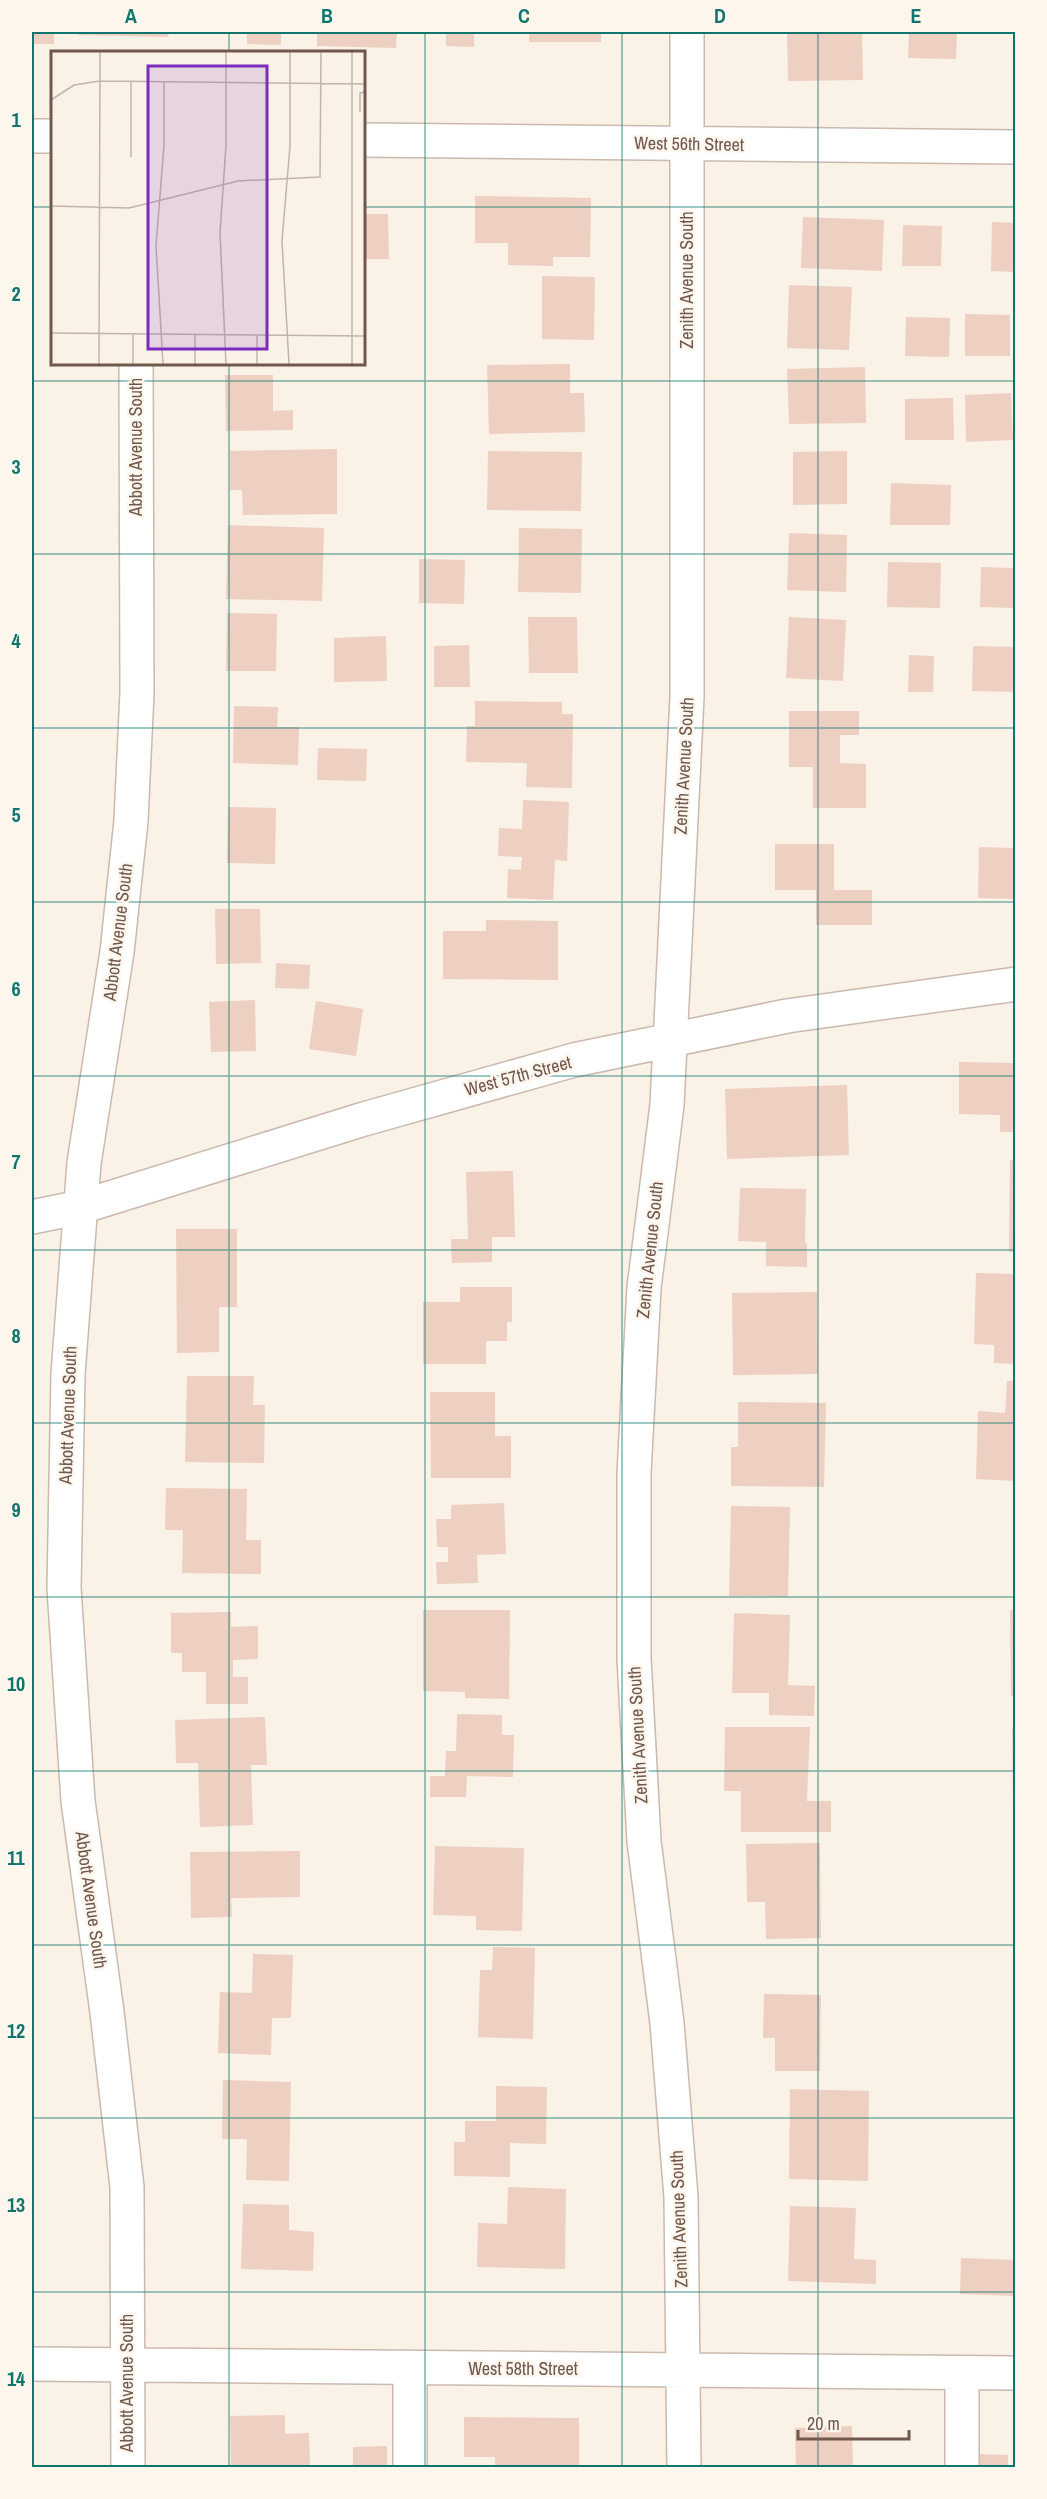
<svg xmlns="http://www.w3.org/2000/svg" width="1047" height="2499" font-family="'Archivo Narrow',sans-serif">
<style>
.building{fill:#edd0c1}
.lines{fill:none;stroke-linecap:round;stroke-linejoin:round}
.minor-casing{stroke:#cbb9ae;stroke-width:36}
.minor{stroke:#fff;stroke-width:33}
.grid{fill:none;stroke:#0f766e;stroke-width:1.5;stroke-opacity:0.55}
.labels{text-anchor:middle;stroke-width:5;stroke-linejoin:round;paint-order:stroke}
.street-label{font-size:18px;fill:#71584e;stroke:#fdf6ed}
.inset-road{fill:none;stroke:#c3b4aa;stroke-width:1.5}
.view{fill:#7b2cbf;fill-opacity:0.15;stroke:#7b2cbf;stroke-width:3}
.inset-edge{fill:none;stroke:#71584e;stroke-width:3}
.neatline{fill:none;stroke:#0f766e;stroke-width:2}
.grid-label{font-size:20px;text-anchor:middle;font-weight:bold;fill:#0f766e}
</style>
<rect width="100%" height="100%" fill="#faf1e7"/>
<!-- building -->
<path class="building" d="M32 32H54V44H32Z
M79 32H169L168 37 78 35Z
M247 32H281V45L247 44Z
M317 32H397L396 48 317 46Z
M446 32H474V47L446 46Z
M529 32H601V42H529Z
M787 32H862L863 80 788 81Z
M909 32H957L956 59 908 58Z
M475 196 591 198 590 257H553V266L508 265V243H475Z
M363 214H388L389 259H363Z
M803 217 884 220 882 271 801 268Z
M992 222 1016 223V272L991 271Z
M903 225 942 226 941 266H902Z
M542 276 595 277 594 340 542 339Z
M789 285 852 287 849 350 787 348Z
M965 314 1010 315V356H965Z
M906 317 950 318 949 357 905 356Z
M570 364V393H584L585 432 489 434 487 365Z
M865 367 866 423 789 424 787 369Z
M225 375H273V411L293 410V430L226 431Z
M1011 393 1013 440 966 442 965 395Z
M953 398 954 440H905V399Z
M337 449V514L243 515 242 490H230V451Z
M488 451 582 452 581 511 487 510Z
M847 451V504L793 505V452Z
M891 483 951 485 950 525H890Z
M228 525 324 528 322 601 226 599Z
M519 528 582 529 581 593 518 592Z
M789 533 847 535 846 592 787 590Z
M419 559 465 560 464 604 419 603Z
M888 562 941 563 940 608 887 607Z
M981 567 1016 568V608L980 607Z
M227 613 277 614 276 671H226Z
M528 617H577L578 673H529Z
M789 617 846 620 843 681 786 678Z
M386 636 387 681 334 682V638Z
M469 645 470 687H434V646Z
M973 646 1016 647V692L972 691Z
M909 655 934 656 933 692H908Z
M475 701 562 702V714H573L572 788 526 787 527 763 466 762 467 726H475Z
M234 706 278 707 277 727H299L298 765 233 763Z
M789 711H859V735H840V763L866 764V808H813V767H789Z
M318 748 367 749 366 781 317 780Z
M523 800 569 802 567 861 555 860 553 900 507 898 508 869 521 870 522 857 498 856 499 828 522 829Z
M228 807 276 808 275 864 227 863Z
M775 844H834V890H872V925H816V890H775Z
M979 847 1016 848V899L978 898Z
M215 909H260L261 963 216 964Z
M486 920 558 921V980L443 979V931H486Z
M276 963 310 965 309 989 275 988Z
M255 1000 256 1051 211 1052 209 1002Z
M316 1001 363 1009 356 1056 309 1049Z
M959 1062 1016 1063V1132H1000V1115L959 1114Z
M847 1085 849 1155 727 1159 725 1089Z
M1010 1160H1016V1252H1009Z
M513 1171 515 1237H492V1262L452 1263 451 1239H468L466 1172Z
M740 1188 806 1189 805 1243H807V1267L766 1266V1242L738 1241Z
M176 1229H237V1307H219V1352L177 1353Z
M976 1273 1016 1274V1364L994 1363V1345L974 1344Z
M460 1287H512V1322H507V1341H486V1364H423V1302H460Z
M817 1292 818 1374 733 1375 732 1293Z
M187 1376H254L253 1405H265L264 1463 185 1462Z
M1007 1381H1016V1481L976 1479 978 1411 1005 1413Z
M430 1392H495V1436H511V1478H431Z
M738 1402 826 1403 824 1487 731 1486V1447H738Z
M166 1488 247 1489 246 1540H261V1574L182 1573 183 1530H165Z
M504 1503 506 1554 477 1555 478 1583 437 1584 436 1562H448V1547H437L436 1519H451V1505Z
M731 1506 790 1507 788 1597 729 1596Z
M423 1610H510L509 1699 465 1698V1692L423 1691Z
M1010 1610H1016V1696H1011Z
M231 1612V1627L258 1626V1659L233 1660V1677H248V1704H206V1672H182V1653H171V1613Z
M734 1613 790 1615 788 1685 815 1686 814 1716 769 1715V1693H732Z
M457 1714 502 1715V1735H514L513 1777 467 1776 466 1797H430V1776H445L446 1751H456Z
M265 1717 267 1765H251L253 1825 200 1827 198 1763H176L175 1720Z
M725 1727H810L807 1801H831V1832H741V1791H724Z
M1012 1728H1016V1808H1013Z
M820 1843 821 1938 766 1939 765 1902H747L746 1844Z
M435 1846 524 1848 522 1931 476 1930V1916L433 1915Z
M300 1851V1897L231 1898 232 1917 191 1918 190 1852Z
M493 1947 535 1948 533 2039 478 2037 480 1970H492Z
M253 1954 293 1955 291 2018H272L271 2055 218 2053 220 1992 252 1993Z
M764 1994 821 1995 820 2071H775V2038H763Z
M223 2080 291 2082 289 2181 246 2180 247 2139H222Z
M496 2086 547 2087 546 2144 510 2143V2177L454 2176V2142H465V2121H496Z
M790 2089 869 2091 868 2181 789 2179Z
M508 2187 566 2189 565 2269 477 2267 478 2223 507 2224Z
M243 2204 289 2205V2230L314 2232 313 2271 241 2269Z
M790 2206 856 2208 854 2259 876 2260V2284L788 2281Z
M961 2258 1016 2260V2296L960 2294Z
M285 2415V2434L309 2433 310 2465 231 2468 230 2416Z
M464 2417 579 2418V2468H495V2457H464Z
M852 2426 853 2468H796L795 2428Z
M387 2446V2468H353V2447Z
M976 2454 1008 2455V2468H976Z"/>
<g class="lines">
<defs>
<path id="minor" d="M32 136H52
M363 140 1016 147
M32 1217 81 1207 364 1119 574 1060 787 1016 1016 984
M32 2364 1016 2373
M962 2373V2468
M128 2468 127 2187 107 2012 78 1801 64 1588 68 1374 84 1163 117 952 131 821 137 692 136 363
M410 2468V2368
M684 2468 681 2197 667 2023 644 1841 634 1658V1473L644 1288 667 1105 687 697V32"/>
</defs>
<!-- minor casing -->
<use href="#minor" class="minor-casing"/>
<!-- minor -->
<use href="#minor" class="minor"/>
</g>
<!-- grid -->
<path class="grid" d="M229 32V52M425 32V2468M622 32V2468M818 32V2468M32 207H52M363 207H1016M229 363V2468M32 381H1016M32 554H1016M32 728H1016M32 902H1016M32 1076H1016M32 1250H1016M32 1423H1016M32 1597H1016M32 1771H1016M32 1945H1016M32 2118H1016M32 2292H1016"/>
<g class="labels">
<!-- street labels -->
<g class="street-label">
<text transform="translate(689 144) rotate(1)" y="6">West 56th Street</text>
<text transform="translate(687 280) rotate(-90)" y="6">Zenith Avenue South</text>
<text transform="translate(136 447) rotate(-90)" y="6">Abbott Avenue South</text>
<text transform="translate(684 766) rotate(-87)" y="6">Zenith Avenue South</text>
<text transform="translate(118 932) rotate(-83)" y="6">Abbott Avenue South</text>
<text transform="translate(518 1076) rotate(-15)" y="6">West 57th Street</text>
<text transform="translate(650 1250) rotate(-84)" y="6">Zenith Avenue South</text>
<text transform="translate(68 1415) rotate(-88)" y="6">Abbott Avenue South</text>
<text transform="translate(638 1735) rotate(-93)" y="6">Zenith Avenue South</text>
<text transform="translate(91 1900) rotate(82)" y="6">Abbott Avenue South</text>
<text transform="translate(679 2219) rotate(-92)" y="6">Zenith Avenue South</text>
<text x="523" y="2375">West 58th Street</text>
<text transform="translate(127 2383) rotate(-90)" y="6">Abbott Avenue South</text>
</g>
</g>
<!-- overview -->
<g transform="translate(51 51)">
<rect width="314" height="314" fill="#faf1e7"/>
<path class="inset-road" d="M0 49 23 34 49 30 314 33M309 61V42L314 41M80 106V30M0 155 78 157 187 130 269 126 270 0M0 282 314 285M206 284V313M48 313 49 0M82 313V283M112 313 105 195 113 94V31M144 313V284M175 313 169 182 175 94V0M238 313 231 190 239 95V0M301 313V0"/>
<path class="view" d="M97 15H216V298H97Z"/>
<rect width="314" height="314" class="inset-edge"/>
</g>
<!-- border -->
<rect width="1047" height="2499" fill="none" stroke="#fdf6ed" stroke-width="66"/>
<!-- scale -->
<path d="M798 2430v9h111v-9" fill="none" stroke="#71584e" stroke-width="3"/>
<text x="807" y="2430" font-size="18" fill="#71584e" stroke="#fdf6ed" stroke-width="4.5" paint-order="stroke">20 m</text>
<rect x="33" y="33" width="981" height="2433" class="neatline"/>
<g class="grid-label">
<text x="131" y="23">A</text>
<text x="327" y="23">B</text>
<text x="524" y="23">C</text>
<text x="720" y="23">D</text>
<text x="916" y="23">E</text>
<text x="16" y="127">1</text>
<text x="16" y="301">2</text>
<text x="16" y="474">3</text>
<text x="16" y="648">4</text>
<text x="16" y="822">5</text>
<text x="16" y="996">6</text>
<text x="16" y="1169">7</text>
<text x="16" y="1343">8</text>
<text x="16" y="1517">9</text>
<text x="16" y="1691">10</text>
<text x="16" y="1865">11</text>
<text x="16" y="2038">12</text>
<text x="16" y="2212">13</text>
<text x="16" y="2386">14</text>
</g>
</svg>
